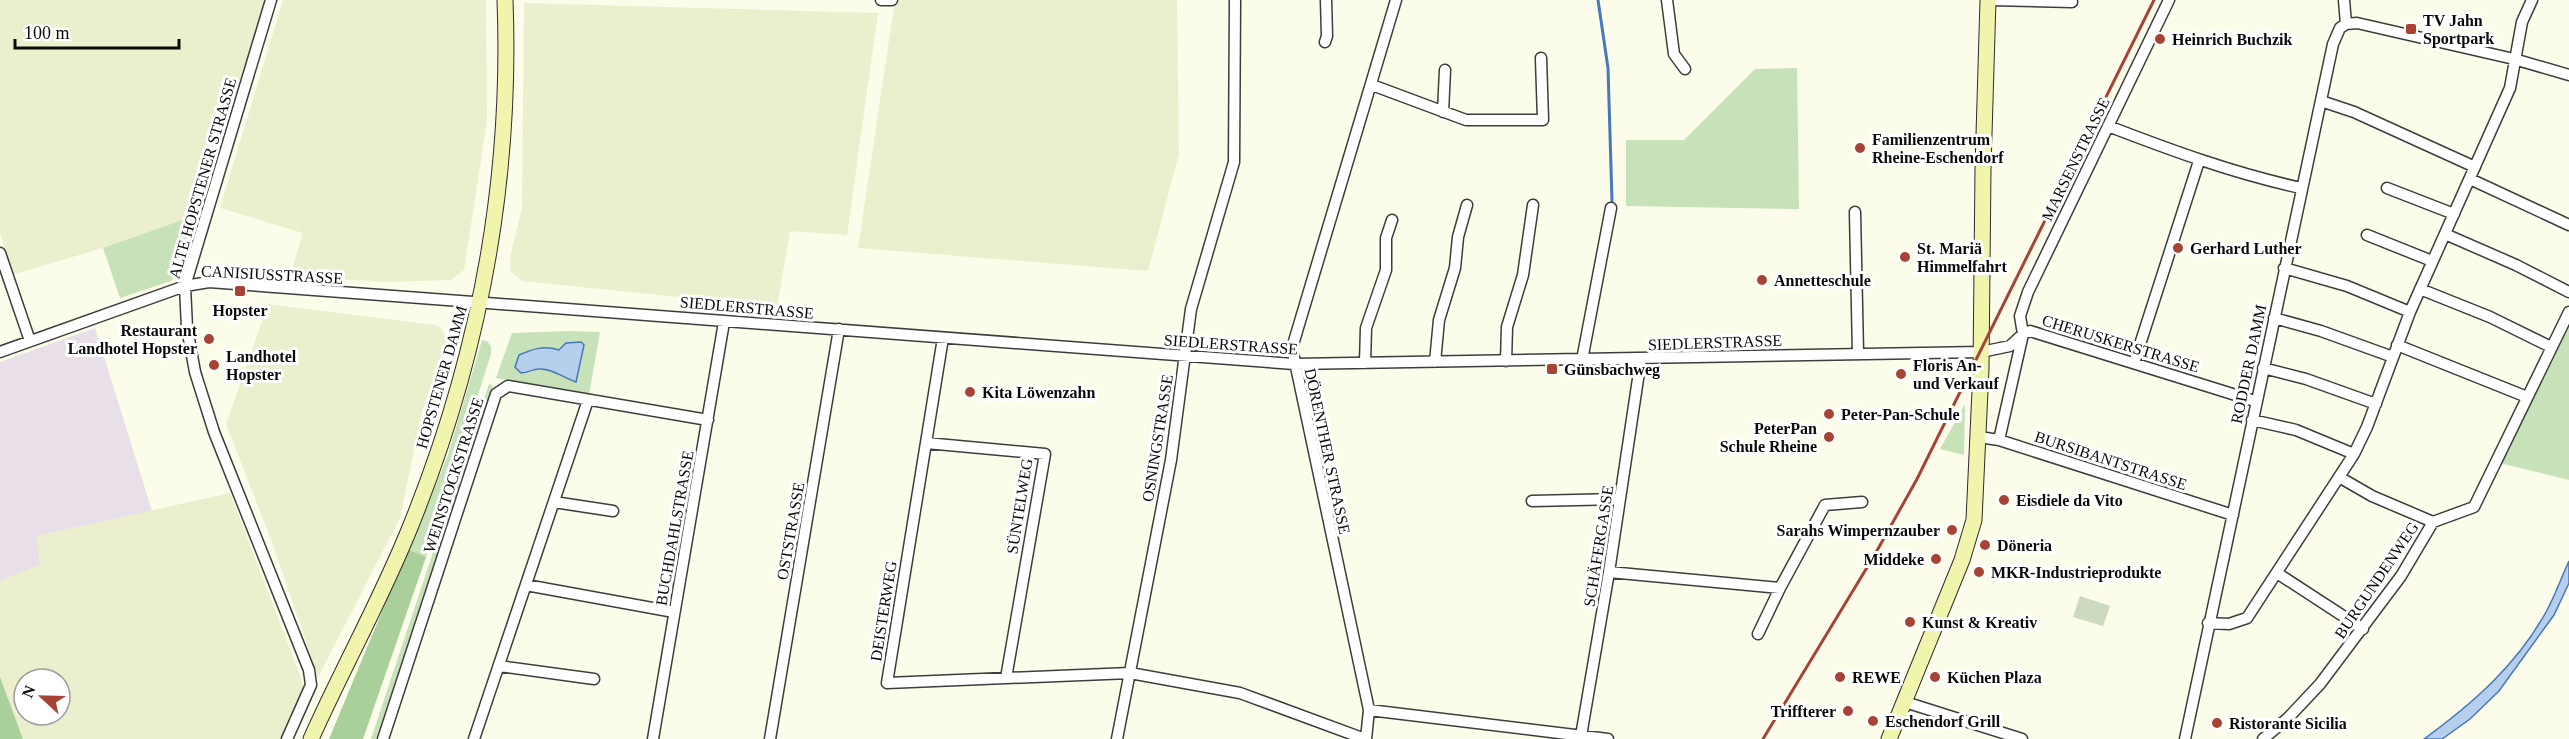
<svg xmlns="http://www.w3.org/2000/svg" width="2569" height="739" font-family="Georgia,serif">
<style>
.industrial{fill:#e8dfe8}
.farmland{fill:#ecefce;fill-rule:evenodd}
.green{fill:#c7e1b9;fill-rule:evenodd}
.forest{fill:#a9d09a}
.cemetery{fill:#cddabf}
.water{fill:#b5cfed;stroke:#4678ba;stroke-width:1.5}
.lines{fill:none;stroke-linecap:round;stroke-linejoin:round}
.stream{stroke:#4678ba;stroke-width:3}
.minor-casing{stroke:#3d3d3d;stroke-width:13}
.secondary-casing{stroke:#2c2c2c;stroke-width:17}
.minor{stroke:#fff;stroke-width:10}
.secondary{stroke:#f0f4ad;stroke-width:15}
.rail{stroke:#a74335;stroke-width:3}
.poi-dot{fill:#a74335;stroke:#fff;stroke-width:2}
.labels{text-anchor:middle;stroke-width:6;stroke-linejoin:round;paint-order:stroke}
.poi-label{font-size:16px;font-weight:bold;fill:#0a0a0a;stroke:#fff;text-anchor:start}
.street-label{font-size:16px;fill:#0a0a0a;stroke:#fff}
</style>
<rect width="100%" height="100%" fill="#fcfcea"/>
<!-- industrial -->
<path class="industrial" d="M95 328 152 511 37 536 41 565 0 581V362Z"/>
<!-- farmland -->
<path class="farmland" d="M0 0H266L196 215 103 248 12 275 0 233Z
M283 0H486L487 121 464 270 451 280 385 282 290 276 303 233 220 208Z
M895 0H1177L1179 154 1148 271 858 248Z
M524 3 878 13 847 235 790 231 777 307 522 281 510 271 511 253 522 208Z
M268 304 435 325 441 327 448 341 422 411 400 518 318 677 272 542 226 424Z
M230 493 300 675 303 686 300 701 282 739H23L0 677V581L40 565 37 536ZM24 679H60V715H24Z"/>
<!-- green -->
<path class="green" d="M1797 68 1799 209 1626 206V140H1684L1755 69Z
M196 215 180 272 171 281 120 298 103 248Z
M2569 319V480L2500 463Z
M571 331 600 332 589 395 496 378 512 333ZM581 342 560 376C549 369 541 367 529 373L550 347 559 350 566 343Z
M482 340 487 341 491 346V354L426 557 409 549 448 455Z
M489 384 493 385 376 739H371Z
M1965 404 1964 455 1940 449Z"/>
<!-- forest -->
<path class="forest" d="M408 549 426 557 363 739H329Z
M0 677 23 739H0Z"/>
<!-- cemetery -->
<path class="cemetery" d="M2080 596 2110 606 2103 626 2073 617Z"/>
<!-- water -->
<path class="water" d="M581 342 584 345 576 382C564 378 551 368 539 369 533 369 528 373 521 373L515 367 519 355C533 349 544 345 559 350L566 343Z
M2569 561V583L2554 615 2499 691 2470 719 2442 739H2424C2472 704 2517 665 2546 612 2555 596 2561 578 2569 561Z"/>
<g class="lines">
<!-- stream -->
<path class="stream" d="M1598 0 1608 68 1612 201"/>
<defs>
<path id="minor" d="M271 0 185 286 187 328 195 372 214 432 309 670 311 685 287 739
M881 0H892
M1667 0 1674 54 1685 69
M1990 0 2072 2
M2344 0 2346 24
M2346 24 2357 23 2514 59 2569 75
M1325 42 1327 36 1326 0
M1372 85 1466 120H1543L1541 58
M2321 101 2354 112 2475 167
M1443 112 1445 70
M2108 126C2173 151 2233 173 2301 188
M2470 179 2569 225
M2387 188 2454 214
M1855 212 1858 354
M2445 234 2516 265 2569 292
M2367 235 2432 261
M0 253 30 341
M2284 268 2347 286 2410 312
M2420 289 2490 317 2551 347
M2274 318 2321 331 2393 357
M943 338 887 683 1130 673 1240 693 1365 739
M2397 345 2527 397
M0 352 185 286 209 282 1294 364 1981 352 2010 346 2023 334 2030 331 2255 401
M1582 360 1611 208
M1506 361 1507 327 1523 275 1533 205
M1435 362 1439 320 1455 268 1458 237 1467 205
M1365 363 1366 328 1386 270V238L1392 220
M2134 363 2199 161
M2263 368 2306 379 2376 404
M2252 420 2296 430 2354 454
M1979 437 1999 440 2233 515
M1999 440 2023 334 2020 316 2028 292 2169 0
M926 443 1045 454 1006 678
M2339 477 2372 496 2433 522
M1532 501 1620 499
M554 502 613 511
M1609 572 1780 588 1825 505 1862 502
M2277 573 2363 629
M526 585 674 612
M2208 623 2229 624 2247 618 2354 454 2367 427 2410 312 2510 88 2522 22 2532 0
M1758 634 1780 588
M499 666 594 679
M1905 702 2022 739
M1369 710 1608 739
M1581 736 1609 572 1641 359
M383 739 496 394 508 386 708 420
M474 739 588 400
M653 739 724 322
M770 739 839 329
M1117 739 1171 460 1191 309 1234 162 1235 0
M1366 739 1369 710 1292 348 1396 0
M2185 739 2333 44 2340 28 2346 24
M2263 739 2288 718 2320 684 2401 576 2433 522 2474 507 2569 312"/>
<path id="secondary" d="M311 739C343 667 382 598 411 525 479 357 512 180 505 0
M1889 739 1962 560 1974 520 1981 369 1983 168 1988 0"/>
</defs>
<!-- minor casing -->
<use href="#minor" class="minor-casing"/>
<!-- secondary casing -->
<use href="#secondary" class="secondary-casing"/>
<!-- minor -->
<use href="#minor" class="minor"/>
<!-- secondary -->
<use href="#secondary" class="secondary"/>
<!-- rail -->
<path class="rail" d="M1763 739 1874 556 1917 479 2154 0"/>
</g>
<!-- markers -->
<g class="poi-dot">
<rect x="2405" y="23" width="12" height="12" rx="3"/>
<circle cx="2160" cy="39" r="6"/>
<circle cx="1860" cy="148" r="6"/>
<circle cx="2178" cy="248" r="6"/>
<circle cx="1905" cy="257" r="6"/>
<circle cx="1762" cy="280" r="6"/>
<rect x="234" y="285" width="12" height="12" rx="3"/>
<circle cx="209" cy="339" r="6"/>
<circle cx="214" cy="365" r="6"/>
<rect x="1546" y="363" width="12" height="12" rx="3"/>
<circle cx="1901" cy="374" r="6"/>
<circle cx="970" cy="392" r="6"/>
<circle cx="1829" cy="414" r="6"/>
<circle cx="1829" cy="437" r="6"/>
<circle cx="2004" cy="500" r="6"/>
<circle cx="1952" cy="530" r="6"/>
<circle cx="1985" cy="545" r="6"/>
<circle cx="1936" cy="559" r="6"/>
<circle cx="1979" cy="572" r="6"/>
<circle cx="1910" cy="622" r="6"/>
<circle cx="1840" cy="677" r="6"/>
<circle cx="1935" cy="677" r="6"/>
<circle cx="1848" cy="711" r="6"/>
<circle cx="1873" cy="721" r="6"/>
<circle cx="2217" cy="723" r="6"/>
</g>
<g class="labels">
<!-- poi labels -->
<g class="poi-label">
<text x="2423" y="26">TV Jahn<tspan x="2423" dy="18">Sportpark</tspan></text>
<text x="2172" y="45">Heinrich Buchzik</text>
<text x="1872" y="145">Familienzentrum<tspan x="1872" dy="18">Rheine-Eschendorf</tspan></text>
<text x="1917" y="254">St. Mariä<tspan x="1917" dy="18">Himmelfahrt</tspan></text>
<text x="2190" y="254">Gerhard Luther</text>
<text x="1774" y="286">Annetteschule</text>
<text x="240" y="316" text-anchor="middle">Hopster</text>
<text x="197" y="336" text-anchor="end">Restaurant<tspan x="197" dy="18">Landhotel Hopster</tspan></text>
<text x="226" y="362">Landhotel<tspan x="226" dy="18">Hopster</tspan></text>
<text x="1913" y="371">Floris An-<tspan x="1913" dy="18">und Verkauf</tspan></text>
<text x="1564" y="375">Günsbachweg</text>
<text x="982" y="398">Kita Löwenzahn</text>
<text x="1841" y="420">Peter-Pan-Schule</text>
<text x="1817" y="434" text-anchor="end">PeterPan<tspan x="1817" dy="18">Schule Rheine</tspan></text>
<text x="2016" y="506">Eisdiele da Vito</text>
<text x="1940" y="536" text-anchor="end">Sarahs Wimpernzauber</text>
<text x="1997" y="551">Döneria</text>
<text x="1924" y="565" text-anchor="end">Middeke</text>
<text x="1991" y="578">MKR-Industrieprodukte</text>
<text x="1922" y="628">Kunst &amp; Kreativ</text>
<text x="1852" y="683">REWE</text>
<text x="1947" y="683">Küchen Plaza</text>
<text x="1836" y="717" text-anchor="end">Triffterer</text>
<text x="1885" y="727">Eschendorf Grill</text>
<text x="2229" y="729">Ristorante Sicilia</text>
</g>
<!-- street labels -->
<g class="street-label">
<text transform="translate(2075 159) rotate(-64)" y="6">MARSENSTRASSE</text>
<text transform="translate(202 178) rotate(-74)" y="6">ALTE HOPSTENER STRASSE</text>
<text transform="translate(272 274) rotate(3)" y="6">CANISIUSSTRASSE</text>
<text transform="translate(747 307) rotate(5)" y="6">SIEDLERSTRASSE</text>
<text transform="translate(1715 342) rotate(-2)" y="6">SIEDLERSTRASSE</text>
<text transform="translate(2121 343) rotate(17)" y="6">CHERUSKERSTRASSE</text>
<text transform="translate(1231 344) rotate(4)" y="6">SIEDLERSTRASSE</text>
<text transform="translate(2248 364) rotate(-78)" y="6">RODDER DAMM</text>
<text transform="translate(441 377) rotate(-74)" y="6">HOPSTENER DAMM</text>
<text transform="translate(1157 438) rotate(-81)" y="6">OSNINGSTRASSE</text>
<text transform="translate(1328 451) rotate(78)" y="6">DÖRENTHER STRASSE</text>
<text transform="translate(2111 460) rotate(18)" y="6">BURSIBANTSTRASSE</text>
<text transform="translate(453 475) rotate(-72)" y="6">WEINSTOCKSTRASSE</text>
<text transform="translate(1019 506) rotate(-81)" y="6">SÜNTELWEG</text>
<text transform="translate(674 528) rotate(-80)" y="6">BUCHDAHLSTRASSE</text>
<text transform="translate(790 531) rotate(-80)" y="6">OSTSTRASSE</text>
<text transform="translate(1598 546) rotate(-81)" y="6">SCHÄFERGASSE</text>
<text transform="translate(2376 580) rotate(-56)" y="6">BURGUNDENWEG</text>
<text transform="translate(883 611) rotate(-81)" y="6">DEISTERWEG</text>
</g>
</g>
<!-- north arrow -->
<g transform="translate(42 697) rotate(292)"><circle r="28" fill="#ffffff" stroke="#9d9d9d" stroke-width="1.5"/>
<path d="M0-4.5L10 22L0 15L-10 22Z" fill="#a74335"/>
<text y="-9" font-size="16" font-weight="bold" text-anchor="middle" fill="#0a0a0a">N</text>
</g>
<!-- scale -->
<path d="M15 39v9h164v-9" fill="none" stroke="#0a0a0a" stroke-width="3"/>
<text x="24" y="39" font-size="18" fill="#0a0a0a" stroke="#ffffff" stroke-width="4.5" paint-order="stroke">100 m</text>
</svg>
